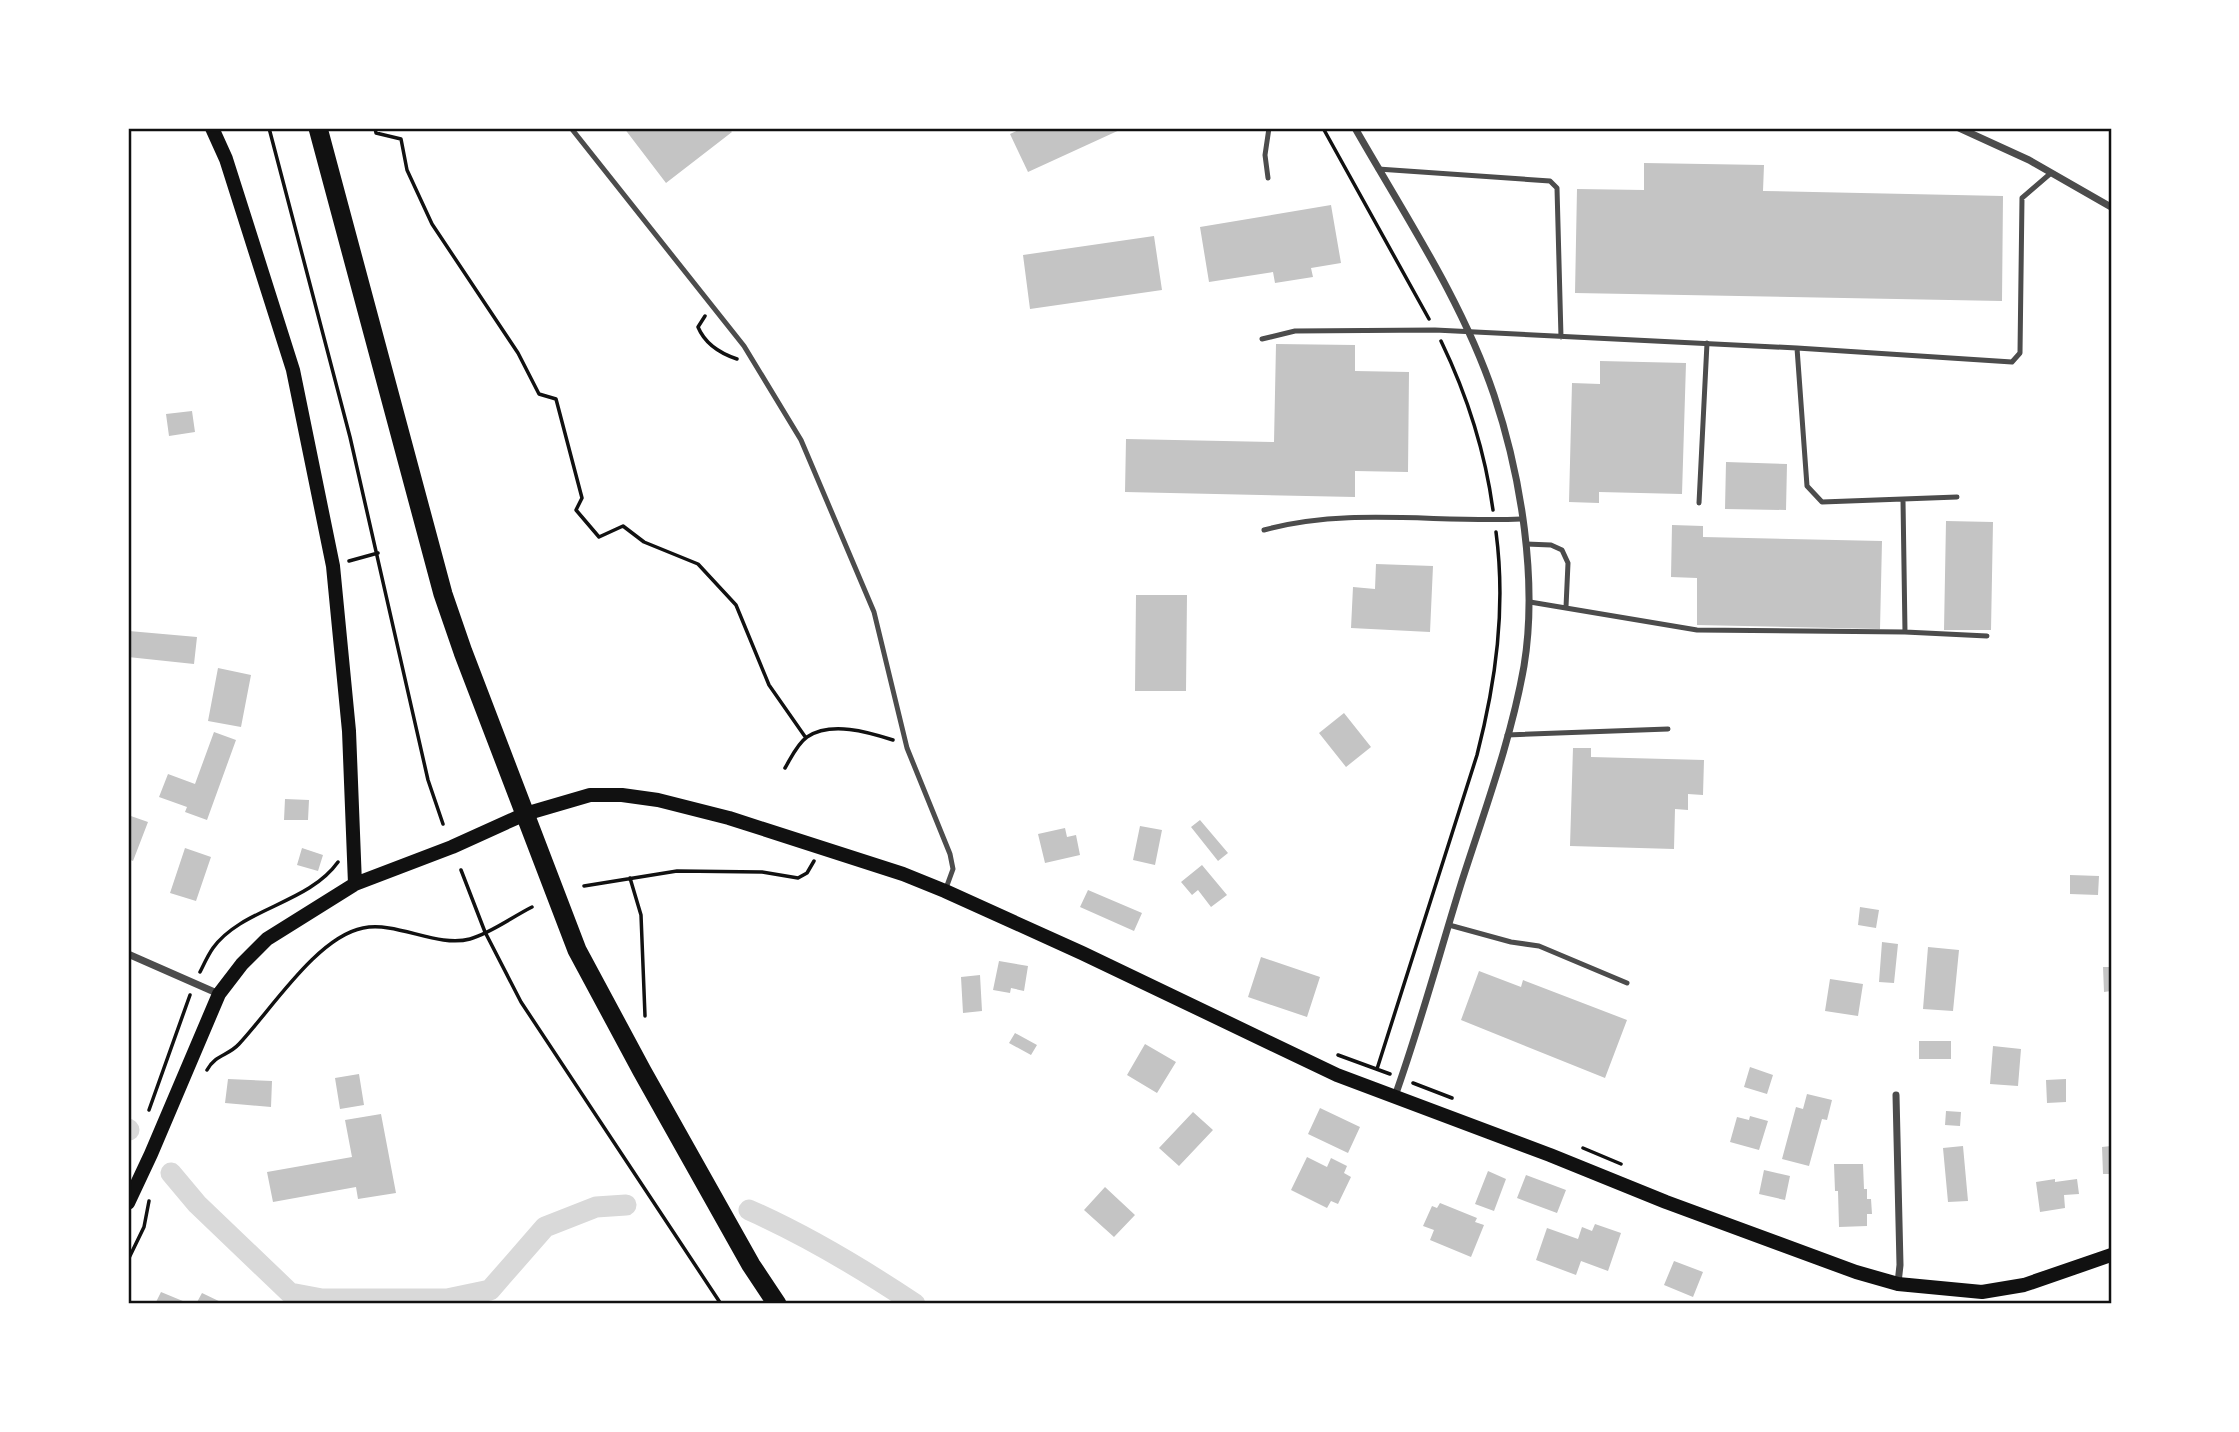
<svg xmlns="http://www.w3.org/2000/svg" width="2239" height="1432" font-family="'DejaVu Sans',sans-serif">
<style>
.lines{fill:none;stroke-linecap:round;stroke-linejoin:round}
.canal{stroke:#d9d9d9;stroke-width:21}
.building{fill:#c4c4c4}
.path{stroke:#111;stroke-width:3.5}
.service{stroke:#4c4c4c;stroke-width:5}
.minor{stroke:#4c4c4c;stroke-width:7}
.secondary{stroke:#111;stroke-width:14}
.trunk{stroke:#111;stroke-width:19}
.neatline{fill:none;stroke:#111;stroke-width:2.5}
</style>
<rect width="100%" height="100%" fill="#fff"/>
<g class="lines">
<!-- canal -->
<path class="canal" d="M128 1129 129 1130
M171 1173 197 1204 290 1293 322 1299H447L490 1290 545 1227 596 1207 626 1205
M749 1210C808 1236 861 1268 915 1304"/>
</g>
<!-- building -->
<path class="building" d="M624 128H728L732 132 666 183Z
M1023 128H1124L1028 172 1010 134Z
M1644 163 1764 165 1763 191 2003 196 2002 301 1575 293 1577 189 1644 190Z
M1331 205 1341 263 1311 268 1313 277 1275 283 1273 272 1209 282 1200 227Z
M1154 236 1162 290 1030 309 1023 255Z
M1276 344 1355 345V371L1409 372 1408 472 1355 471V497L1125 492 1126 439 1274 442Z
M1600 361 1686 363 1682 494 1599 492V503L1569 502 1572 383 1600 384Z
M192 411 195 432 169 436 166 414Z
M1726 462 1787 464 1786 510 1725 509Z
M1946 521 1993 522 1991 630H1944Z
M1672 525 1703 526V537L1882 541 1880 629 1697 625V578L1671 577Z
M1376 564 1433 566 1430 632 1351 628 1353 587 1375 589Z
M1136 595H1187L1186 691H1135Z
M129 631 197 637 194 664 128 657Z
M218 668 251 675 241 727 208 721Z
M1344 713 1371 747 1346 767 1319 733Z
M214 732 236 740 207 820 185 812 187 807 159 797 168 774 195 784Z
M1573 748H1591V757L1704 760 1703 795 1688 794V810L1675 809 1674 849 1570 846Z
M285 799 309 800 308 820H284Z
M128 815 148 822 133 861 128 859Z
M1200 820 1228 853 1218 861 1191 827Z
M1140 826 1162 830 1155 865 1133 860Z
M1065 828 1067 837 1076 835 1080 855 1045 863 1038 834Z
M185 848 211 857 196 901 170 893Z
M302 848 323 855 318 871 297 865Z
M1202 865 1227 895 1211 907 1198 890 1192 895 1181 882Z
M2070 875 2099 876 2098 895 2070 894Z
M1088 890 1142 913 1134 931 1080 907Z
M1860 907 1879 910 1876 928 1858 925Z
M1882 942 1898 944 1894 983 1879 982Z
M1928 947 1959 950 1953 1011 1923 1009Z
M1261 957 1320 977 1307 1017 1248 997Z
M999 961 1028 966 1024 991 1011 988 1010 993 993 990Z
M2103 967H2111V991L2104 992Z
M1479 971 1521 987 1523 980 1627 1020 1605 1078 1461 1020Z
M980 975 982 1011 963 1013 961 977Z
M1830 979 1863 984 1858 1016 1825 1011Z
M1015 1033 1037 1045 1031 1055 1009 1043Z
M1919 1041H1951V1059H1919Z
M1145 1044 1176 1062 1157 1093 1127 1075Z
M1993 1046 2021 1049 2018 1086 1990 1084Z
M1750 1067 1773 1075 1767 1094 1744 1087Z
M359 1074 364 1105 340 1109 335 1078Z
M228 1079 272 1081 271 1107 225 1103Z
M2066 1079V1102L2047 1103 2046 1080Z
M1807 1094 1832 1100 1827 1120 1822 1119 1809 1166 1782 1159 1796 1107 1803 1109Z
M1320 1108 1360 1127 1348 1153 1308 1134Z
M1946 1111 1961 1112 1960 1126 1945 1125Z
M1193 1112 1213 1130 1179 1166 1159 1148Z
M381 1114 396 1193 358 1199 356 1187 273 1202 267 1172 352 1157 345 1120Z
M1750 1116 1768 1121 1759 1150 1730 1142 1737 1117 1749 1120Z
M1963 1146 1968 1201 1948 1202 1943 1148Z
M2111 1146V1174H2103L2102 1147Z
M1307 1157 1327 1167 1331 1158 1347 1166 1344 1173 1351 1177 1338 1204 1331 1201 1327 1208 1291 1190Z
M1834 1164H1863L1864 1189H1867V1199H1871L1872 1214H1867V1226L1839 1227 1838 1191H1835Z
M1764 1170 1790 1176 1785 1200 1759 1194Z
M1488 1171 1506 1179 1494 1211 1475 1204Z
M1526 1175 1566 1190 1557 1213 1517 1198Z
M2055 1179V1182L2077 1179 2079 1194 2064 1195 2065 1208 2040 1212 2036 1182Z
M1105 1187 1135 1215 1114 1237 1084 1210Z
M1440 1203 1477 1218 1475 1222 1484 1225 1471 1257 1430 1240 1434 1230 1423 1226 1432 1206 1437 1208Z
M1595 1224 1621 1233 1608 1271 1581 1261 1576 1275 1536 1260 1547 1228 1578 1239 1582 1227 1592 1231Z
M1674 1261 1703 1272 1693 1297 1664 1285Z
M161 1292 190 1304H155Z
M202 1293 225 1304H196Z"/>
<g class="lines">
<!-- path -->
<path class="path" d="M269 128 350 437 428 780 443 824
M375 128 376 133 401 139 407 170 432 224 518 353 539 394 556 399 582 498 576 510 599 537 623 526 644 542 698 564 736 605 769 685 806 738
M1323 128 1429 319
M705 316 698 327C705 344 719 353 737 359
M1441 341C1467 395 1485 451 1493 510
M349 561 378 553
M785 768C791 758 797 744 807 737 831 721 868 732 893 740
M461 870 485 932 521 1002 721 1304
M630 878 641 915 645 1016
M584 886 677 871 762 872 798 878 807 873 814 861
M200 972C204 964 208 955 213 948 242 908 308 904 338 862
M1338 1055 1390 1074
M1377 1069 1477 755C1496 681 1506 608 1496 532
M207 1070C216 1054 228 1056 239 1044 271 1010 317 937 363 928 397 921 437 948 470 939 491 933 512 917 532 907
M1413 1083 1452 1098
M149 1110 190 995
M1583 1148 1621 1164
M128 1260 144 1227 149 1201"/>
<!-- service -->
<path class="service" d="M571 128 744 346 801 440 874 612 907 748 950 854 953 869 945 891
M1378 169 1550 181 1557 188 1561 337
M1268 178 1265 155 1269 128
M1262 339 1295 331 1435 330 1797 348 1807 486 1822 502 1957 497
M1797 348 2012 362 2020 353 2022 198 2051 173
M1903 500 1905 632
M1699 503 1707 343
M1264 530C1349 507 1435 523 1521 519
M1526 544 1551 545 1562 550 1568 563 1566 607
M1530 602 1697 630 1905 632 1987 636
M1507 735 1668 729
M1449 925 1511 942 1539 946 1627 983"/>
<!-- minor -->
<path class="minor" d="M1355 128C1404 214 1462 300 1494 395 1521 476 1538 581 1524 666 1511 740 1484 812 1461 884 1439 955 1420 1026 1395 1096
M1959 128 2029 160 2111 207
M128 954 219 994
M1896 1095 1900 1265 1898 1283"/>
<!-- secondary -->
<path class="secondary" d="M212 128 226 159 293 370 333 566 349 731 355 884
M128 1203 151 1154 219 994 242 964 267 939 355 884 452 847 525 814 590 795H622L658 800 729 818 903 874 945 891 1082 953 1337 1075 1550 1155 1666 1202 1856 1272 1898 1284 1982 1292 2024 1285 2111 1255"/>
<!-- trunk -->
<path class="trunk" d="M318 128 443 594 463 652 577 950 642 1071 751 1265 777 1304"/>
</g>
<!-- border -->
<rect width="2239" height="1432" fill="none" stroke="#ffffff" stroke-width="259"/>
<rect x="130" y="130" width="1980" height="1172" class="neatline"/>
</svg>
